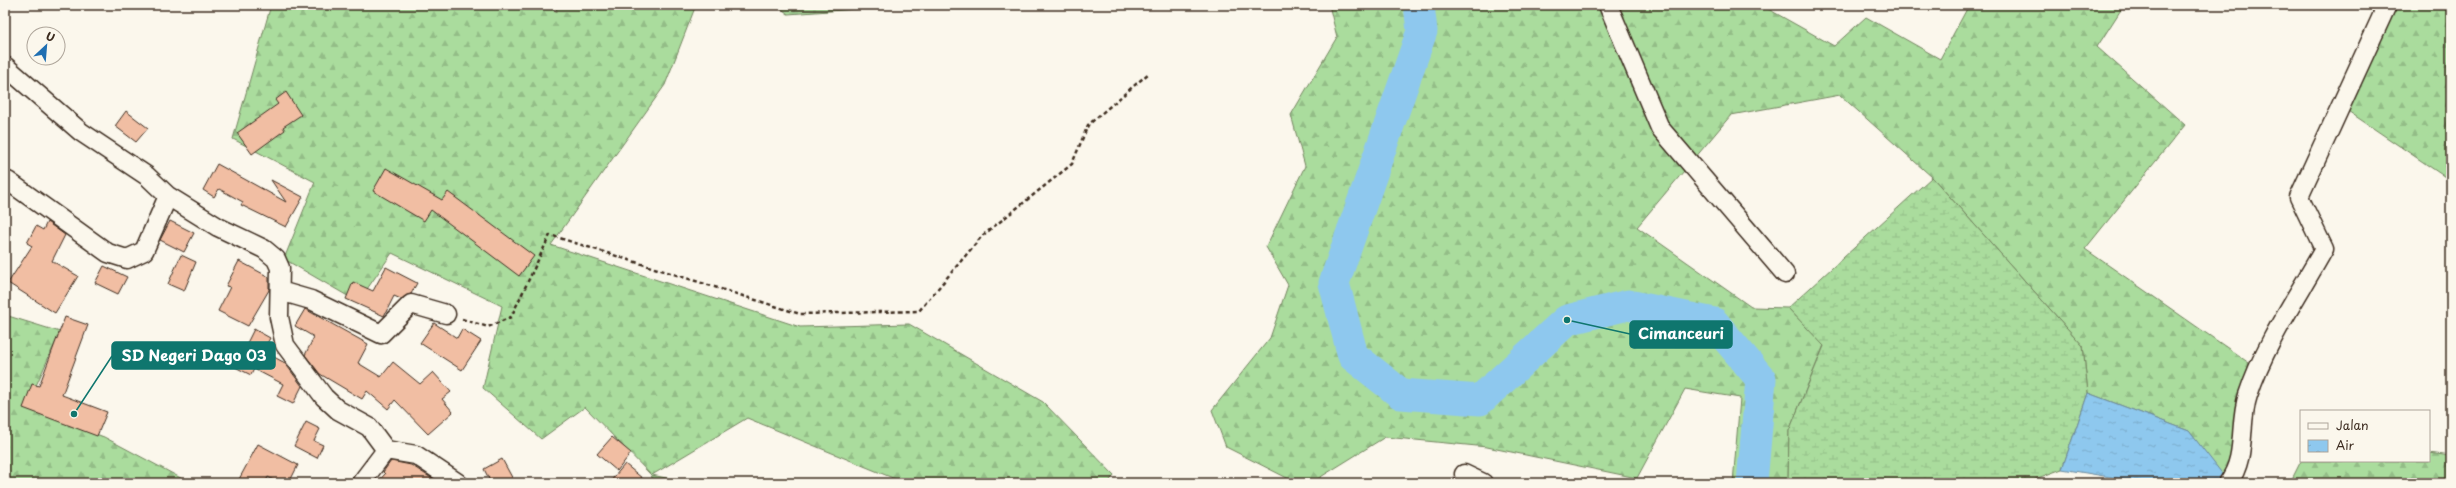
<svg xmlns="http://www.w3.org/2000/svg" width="2456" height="488" font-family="'Playpen Sans',sans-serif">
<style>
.forest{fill:url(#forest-firs);stroke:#72835e}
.wetland{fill:url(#wetland-marsh);stroke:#72835e}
.water{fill:url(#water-ripples);stroke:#6d899b}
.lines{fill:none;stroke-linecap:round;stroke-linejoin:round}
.river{stroke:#8ec8ee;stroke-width:31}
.building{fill:#f1bea3;stroke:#3b2a1e}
.minor-casing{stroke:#3b2a1e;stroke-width:21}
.path{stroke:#3b2a1e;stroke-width:2.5;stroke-dasharray:4 3;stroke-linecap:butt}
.minor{stroke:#fbf7ec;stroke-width:18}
.leader{fill:none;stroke:#0f766e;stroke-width:1.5}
.callout-dot{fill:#0f766e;stroke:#fbf7ec;stroke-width:1.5}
.callout{fill:#0f766e;stroke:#0f766e;stroke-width:1.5}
.callout-label{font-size:15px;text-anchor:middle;font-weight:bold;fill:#fff}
</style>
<defs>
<pattern id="forest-firs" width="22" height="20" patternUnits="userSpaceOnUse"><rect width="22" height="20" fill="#aadc9d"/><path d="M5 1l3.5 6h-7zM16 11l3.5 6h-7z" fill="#93bd87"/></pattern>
<pattern id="wetland-marsh" width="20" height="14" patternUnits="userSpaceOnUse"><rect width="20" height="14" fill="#aadc9d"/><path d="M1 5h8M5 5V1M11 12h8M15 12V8" fill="none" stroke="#93bd87"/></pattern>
<pattern id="water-ripples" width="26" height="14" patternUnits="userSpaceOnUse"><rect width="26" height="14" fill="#8ec8ee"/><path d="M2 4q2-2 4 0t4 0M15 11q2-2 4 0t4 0" fill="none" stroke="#7baccc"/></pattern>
</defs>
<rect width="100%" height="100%" fill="#fbf7ec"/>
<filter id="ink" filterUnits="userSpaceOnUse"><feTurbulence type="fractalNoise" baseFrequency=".025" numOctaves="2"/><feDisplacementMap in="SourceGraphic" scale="8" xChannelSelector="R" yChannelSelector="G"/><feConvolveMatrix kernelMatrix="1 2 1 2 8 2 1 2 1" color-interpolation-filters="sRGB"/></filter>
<g filter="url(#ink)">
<!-- forest -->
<path class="forest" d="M271 5H548L557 12 556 5H696L665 85 551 245 800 327 909 324 1043 402 1114 475 1108 483H905L747 418 652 475 689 483H654L651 475 585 407 541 439 483 388 502 306 392 253 358 302 284 259 315 182 233 139Z
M1329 5H1761L1834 46 1866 17 1940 59 1969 5H2124L2097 47 2185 125 2085 249 2249 363 2228 480 2241 483H2227L2189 431 2088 393 2083 346 1932 177 1840 95 1731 115 1637 227 1751 307 1788 308 1824 345 1789 431 1788 483H1733L1740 398 1685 389 1637 478 1487 447 1385 437 1311 483H1297L1226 447 1212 410 1270 338 1288 285 1266 247 1305 166 1291 115 1337 37Z
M2384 5H2451V181L2339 105Z
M5 315 60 332 26 408 104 437 190 483H5Z
M2429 453 2451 456V483H2290L2301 461H2429Z"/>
<!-- wetland -->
<path class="wetland" d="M777 5H865L857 9 788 14Z
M1932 177 2083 346 2088 393 2062 469 2035 479 2032 483H1788L1789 431 1824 346 1788 308Z"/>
<!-- water -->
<path class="water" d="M2088 393 2189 431 2228 481 2227 483H2127L2122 479 2062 469Z"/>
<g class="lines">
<!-- river -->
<path class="river" d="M1419 5 1422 31 1334 283 1353 356 1401 394 1480 400 1567 320 1628 305 1714 323 1761 379 1752 483"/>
</g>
<!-- building -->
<path class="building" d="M286 92 301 115 283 127 285 130 252 154 237 133 278 104 275 100Z
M126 111 148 128 136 142 115 126Z
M217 164 286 202 271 180 303 197 286 227 241 205 243 202 219 189 214 197 203 190Z
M386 168 442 200 448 192 534 256 519 276 431 210 424 221 373 191Z
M170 221 194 233 184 252 160 240Z
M47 222 65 235 52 261 78 276 55 313 8 283 32 246 27 243 36 226 43 230Z
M181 255 196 262 184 291 168 284Z
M239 261 269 277V290L248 326 218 311 230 287 226 286Z
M104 266 127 277 118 294 95 283Z
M386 267 417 283 411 294 401 299 394 296 384 316 346 299 353 282 373 291Z
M305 309 368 344 358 363 381 377 393 362 420 384 433 372 451 392 442 399 453 412 428 434 395 400 388 409 367 391 362 399 320 374 305 355 314 337 295 326Z
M65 317 88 325 62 395 107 412 97 436 23 408 32 384 39 386Z
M434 323 457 338 462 329 481 341 462 370 420 343Z
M254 329 270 338 263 351 285 363 302 386 293 404 277 396 283 384 254 369 251 375 235 367Z
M306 422 320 429 314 441 323 445 317 458 294 446Z
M612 437 631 453 617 471 597 454Z
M258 444 298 465 289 483H279L268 477 265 483H237Z
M502 459 515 483H491L484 469Z
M391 461 411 465 439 483H377L385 474 383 472Z
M625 464 648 483H609Z"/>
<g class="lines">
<defs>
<path id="minor" d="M1608 5 1660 128 1785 274
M5 66 81 132 147 176 168 196 218 227 264 249 276 259 280 268 279 317 285 345 324 397 338 410 369 427 386 450 361 483
M8 181 108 253 127 259 144 251 168 196
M280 291 311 300 381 334 411 304 446 314
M386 450 416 455 458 483
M1464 474 1483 483
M2228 483C2248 456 2238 424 2248 395 2265 343 2298 296 2324 249L2299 197 2387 5"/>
</defs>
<!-- minor casing -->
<use href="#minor" class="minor-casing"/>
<!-- path -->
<path class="path" d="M462 319 488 327 511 317 550 235 800 314 919 311 982 236 1072 164 1088 125 1149 73"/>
<!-- minor -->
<use href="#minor" class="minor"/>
</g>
</g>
<!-- callouts -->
<path class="leader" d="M1567 320L1630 334M74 414L112 356"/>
<g class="callout-dot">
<circle cx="1567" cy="320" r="4"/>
<circle cx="74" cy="414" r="4"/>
</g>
<g class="callout">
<rect x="1630" y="321" width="102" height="27" rx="4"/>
<rect x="112" y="342" width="163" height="27" rx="4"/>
</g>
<g class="callout-label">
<text x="1681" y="339">Cimanceuri</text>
<text x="194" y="361">SD Negeri Dago 03</text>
</g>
<!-- margin -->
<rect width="2456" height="488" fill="none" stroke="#fbf7ec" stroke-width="20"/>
<rect x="10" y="10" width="2436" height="468" fill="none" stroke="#3b2a1e" stroke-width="1.5" filter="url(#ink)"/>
<!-- legend -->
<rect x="2300" y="410" width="130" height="52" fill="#fbf7ec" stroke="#aea59a"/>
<rect x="2308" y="423" width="20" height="6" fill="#fbf7ec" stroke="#aea59a"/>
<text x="2336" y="430" font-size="12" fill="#3b2a1e">Jalan</text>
<rect x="2308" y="440" width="20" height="12" fill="url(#water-ripples)" stroke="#aea59a"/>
<text x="2336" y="450" font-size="12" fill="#3b2a1e">Air</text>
<!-- north arrow -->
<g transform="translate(46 46) rotate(26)"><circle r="19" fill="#fbf7ec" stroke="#aea59a"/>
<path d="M0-3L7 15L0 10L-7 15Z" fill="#1f6fb2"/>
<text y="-6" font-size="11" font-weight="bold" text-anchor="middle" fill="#3b2a1e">U</text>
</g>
</svg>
